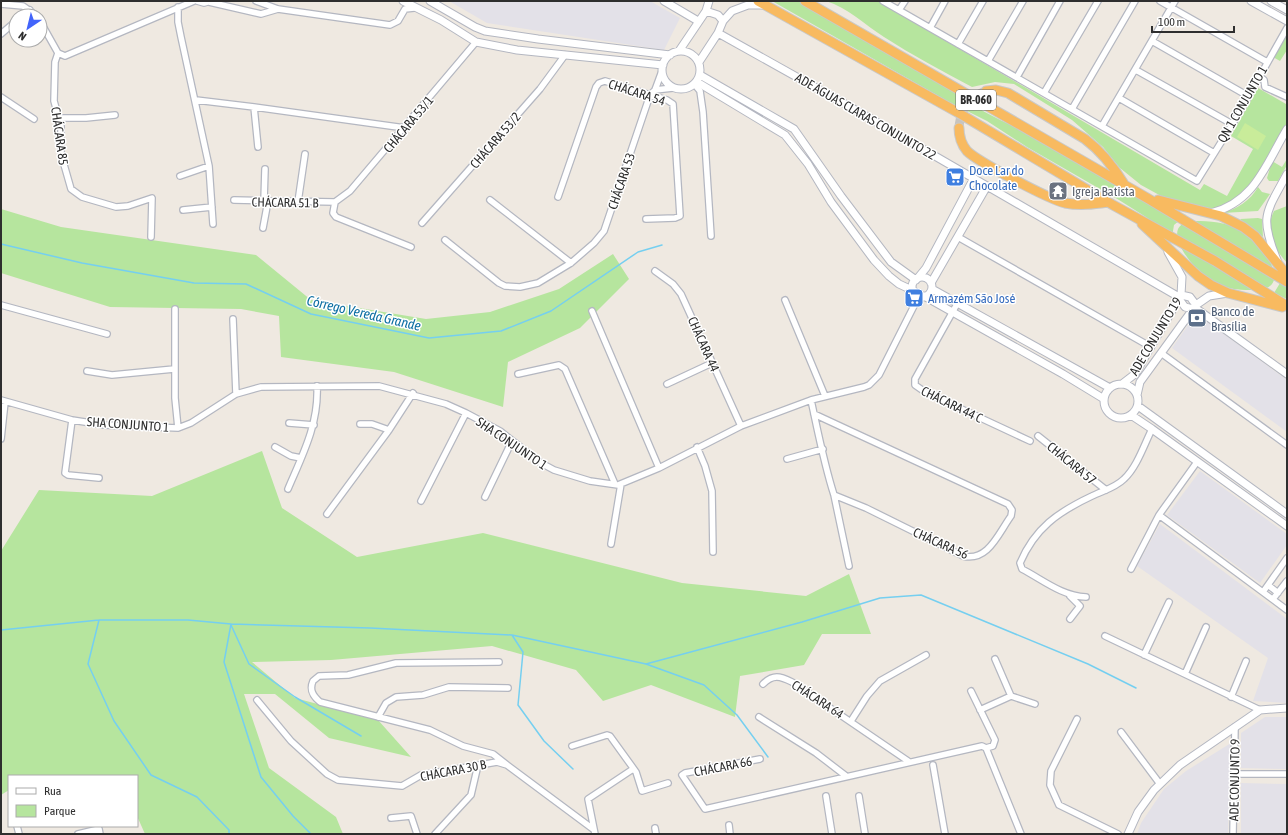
<svg xmlns="http://www.w3.org/2000/svg" width="1288" height="835" font-family="'Asap Condensed',sans-serif">
<style>
.industrial{fill:#e3e1e8}
.green{fill:#b6e59e}
.pitch{fill:#c9ec9a}
.lines{fill:none;stroke-linecap:round;stroke-linejoin:round}
.stream{stroke:#75cff0;stroke-width:1.5}
.trunk-tunnel{stroke:#c8c4bd;stroke-width:9;stroke-dasharray:9 4.5;stroke-linecap:butt}
.minor-casing{stroke:#b4b7c1;stroke-width:8}
.tertiary-casing{stroke:#b4b7c1;stroke-width:9}
.trunk-casing{stroke:#c9c9c9;stroke-width:11}
.minor{stroke:#fff;stroke-width:5.5}
.tertiary{stroke:#fff;stroke-width:7}
.trunk{stroke:#f8ba60;stroke-width:9}
.labels{text-anchor:middle;stroke-width:3;stroke-linejoin:round;paint-order:stroke}
.shield{fill:#fff;stroke:#6d6d6d;stroke-width:1}
.shield-label{font-size:12px;font-weight:bold;fill:#2e2e2e}
.street-label{font-size:13px;fill:#2e2e2e;stroke:#fff}
.shop-label{font-size:13px;fill:#366cbe;stroke:#fff;text-anchor:start}
.worship-label{font-size:13px;fill:#5b616d;stroke:#fff;text-anchor:start}
.service-label{font-size:13px;fill:#4e5e75;stroke:#fff;text-anchor:start}
.water-label{font-size:14px;font-style:italic;fill:#0d6fa3;stroke:#fff}
</style>
<rect width="100%" height="100%" fill="#efe9e1"/>
<!-- industrial -->
<path class="industrial" d="M449 1H650L680 18 664 50 487 23Z
M1196 314 1287 380V432L1172 348Z
M1200 471 1287 534V545L1260 583 1167 515Z
M1160 524 1287 619V703L1253 701 1268 658 1137 566Z
M1265 717H1287V769L1241 768V733Z
M1231 743 1228 834H1137L1141 823 1164 789 1186 771Z
M1241 783 1287 784V834H1241Z"/>
<!-- green -->
<path class="green" d="M772 1H798L955 91C979 113 1011 124 1040 139 1085 162 1128 187 1172 211L1186 215 1174 225 1172 237 1146 217 1119 200 1027 147 987 121 949 102Z
M826 1H878L1200 190 1204 184 1227 196 1253 149 1231 136 1258 88 1286 104 1287 103V123L1248 191 1228 205 1214 208 1200 209 1172 202 1141 185 1120 168 1103 147 1072 120 1014 84 995 82 972 87C942 71 912 55 884 37 864 24 848 8 826 1Z
M1287 34V50L1280 61 1273 57Z
M1287 159V165L1278 181H1269L1267 178 1272 161 1282 167Z
M1258 187 1262 192 1270 194 1258 211 1222 213C1237 209 1250 201 1258 187Z
M1287 206V263C1274 248 1264 231 1274 211Z
M1 209 61 227 256 255 311 300 426 319 490 312 559 289 613 254 629 279 580 328 508 362 503 407 394 372 281 357 279 316 241 309 110 307 1 273Z
M1258 218 1262 219 1263 237 1240 219Z
M1194 221C1210 221 1226 222 1241 230 1253 236 1283 270 1272 284 1267 292 1243 290 1234 289 1226 287 1215 285 1208 280 1198 272 1172 244 1178 229 1181 223 1188 222 1194 221Z
M1283 278 1287 282V299L1274 293Z
M262 451 282 508 357 557 483 533 682 583 806 596 849 574 871 634H822L804 665 740 676 735 717 651 685 603 701 576 670 492 646 331 660 252 662 295 698 378 720 411 757 329 738 275 694H244L269 768 336 817 343 834H145L137 816V776H9V790L1 795V551L39 490 152 496Z"/>
<!-- pitch -->
<path class="pitch" d="M1245 123 1266 136 1258 150 1237 137Z"/>
<g class="lines">
<!-- stream -->
<path class="stream" d="M1 244 82 263 194 283 246 284 311 314 429 338 501 331 551 311 638 252 662 245
M99 620 88 664 114 721 151 775 197 797 229 830V834
M231 624 224 662 261 777 293 816 311 834
M231 625 249 664 295 697 361 736
M1 630 99 620H188L231 624 370 628 512 635 646 664 802 622 880 598 921 595 1088 664 1136 688
M512 635 523 652 518 705 544 741 573 769
M646 664 704 685 737 715 768 757"/>
<!-- trunk-tunnel -->
<path class="trunk-tunnel" d="M959 128C960 110 969 97 986 91"/>
<defs>
<path id="minor" d="M197 1 204 3 211 1
M256 1 278 9 390 25 398 21 405 9 414 8
M883 1 1197 181 1238 115 1287 28
M1160 1 1267 62
M209 2 261 14 278 9
M1 4 23 6 37 16
M178 7V22L181 37 209 166 180 176
M899 10 905 1
M23 16 30 10
M40 21 58 53 65 56 194 1
M930 28 945 1
M1 34 16 21
M1152 41 1248 96
M958 44 983 1
M58 53 55 62 54 101 61 126V154L71 189 82 197 116 207 128 206 152 198 151 237
M988 61 1023 1
M1136 70 1232 124
M1259 76 1264 80 1265 87 1287 97
M1017 77 1060 1
M695 85 700 91 703 112 711 236
M655 90 673 88
M1044 93 1098 1
M1 97 34 119
M1119 98 1214 153
M196 100 254 107 405 128
M254 107 258 147
M1072 109 1135 1
M58 118H86L115 115
M1102 126 1175 1
M209 166 213 224
M558 197 596 87 599 83 605 81 667 100 673 104 680 216 675 218 646 219
M234 200 335 202
M490 200 571 263
M264 201 265 169
M298 202 305 154
M335 202 350 191 476 42
M335 202 333 213 336 217 411 247
M183 210 212 207
M422 223 540 89 565 55
M263 228 268 201
M958 237 1151 347
M445 240 499 283 505 286 520 287 538 283 571 263 594 243 604 231 650 95 655 90 662 71
M655 271 673 284 681 294 741 426
M785 300 825 396
M957 304 915 379V385L925 392 1030 441
M1 305 107 334
M175 309V398L178 428
M592 311 659 468
M233 319 236 394
M1161 353 1287 445
M87 371 112 375 174 369
M518 374 559 365 565 369 615 484
M667 384 712 363
M1 400 72 420 104 425 178 428 191 423 236 394 261 387 379 386 446 404 466 413 500 431 541 463 554 470 590 481 618 485 659 468 741 426 811 400 864 387 869 385 879 375 919 296
M811 400C818 432 824 464 834 495L866 508 963 556C988 562 998 534 1011 516L1012 510 1008 504 814 414
M72 420 65 473 68 475 99 478
M289 423 314 425
M360 424H372L389 430
M1038 436 1106 490
M1 439 5 402
M275 447 291 456 301 458
M697 447 705 466 712 491 713 552
M787 459 823 449
M1197 462 1159 515 1287 610
M288 489C302 456 319 424 317 386
M834 495 849 566
M485 497 512 441
M421 501 466 413
M327 514 389 430 413 393
M611 544 621 484
M1131 569 1159 515
M1268 585 1278 593
M1263 592 1287 558
M1086 597C1062 596 1043 580 1022 569L1020 563C1035 528 1058 512 1092 496 1102 491 1115 488 1124 479 1137 467 1144 445 1152 429
M1273 599 1287 581
M1070 619 1080 606 1070 596
M1105 636 1260 710
M1144 655 1169 602
M499 662 396 663 348 675 319 676 313 681C309 690 313 696 320 702L430 730 463 746 493 754 507 765
M1185 674 1206 627
M763 684C773 674 780 676 792 682L908 761
M971 691 995 740 993 746 986 748
M1011 696 1035 704
M1231 697 1246 661
M257 700 291 741 327 774 338 780 402 786 421 775 497 762 507 765 593 829
M980 710 1011 696 995 659
M378 717 386 703 396 697 423 695 449 687 508 688
M759 717 816 753 846 776
M1077 719 1051 771 1050 785 1059 805 1118 834
M851 721 867 696 880 681 926 655
M1121 732 1160 784
M572 746 607 735 610 736 636 772 642 791 668 783
M760 759 685 773 682 775 705 809 982 746 986 748 1021 834
M933 765 945 834
M1234 774H1287
M826 796 832 834
M859 796 865 834
M391 818 411 816 417 834
M729 825 730 834
M17 826 19 834
M655 828 656 834
M78 834 99 829 100 834
M435 834 471 795 478 765
M595 834 588 799 633 769
M1233 834 1235 727"/>
<path id="tertiary" d="M403 1 441 20 476 42 517 50 663 65
M430 1 475 27 485 31 538 39 670 55
M664 1 698 21
M1251 1 1287 21
M1271 1 1287 10
M706 11 718 15 723 21
M718 33 845 104 1179 297
M662 70a19 19 0 1 1 38 0a19 19 0 1 1-38 0Z
M679 51 706 11 709 1
M699 62 718 33 723 21 732 11 748 5H765
M700 75 794 129 841 196 891 262 916 280
M697 82 785 135 808 164 831 202 874 260 889 276 899 284 914 291
M1211 213C1255 202 1266 164 1287 129
M1277 260C1259 216 1266 213 1287 174
M912 287a10 10 0 1 1 20 0a10 10 0 1 1-20 0Z
M917 279 926 268 974 178
M931 283 987 186
M932 289 1110 388
M1181 295 1190 297 1196 305
M924 296 1063 374 1104 399
M1179 299 1185 307 1193 309
M1194 307 1287 374
M1122 384 1135 374 1181 295 1182 277 1168 252
M1104 401a17 17 0 1 1 34 0a17 17 0 1 1-34 0Z
M1137 395 1140 382 1196 305 1209 296 1228 293
M1138 406 1287 514
M1131 415 1152 429 1287 526
M1128 834 1138 812 1154 790 1180 765 1260 710 1287 708"/>
<path id="trunk" d="M758 1 957 112 1113 205 1215 261 1287 306
M805 1 1147 198 1287 282
M986 91 996 90 1008 93 1085 139C1101 151 1113 166 1124 184
M959 128C959 137 962 145 967 151 978 162 1049 199 1065 203 1080 206 1094 204 1108 202
M1158 200 1221 216 1243 227 1255 236 1287 275
M1142 224 1198 276 1211 285 1228 293 1282 307"/>
</defs>
<!-- minor casing -->
<use href="#minor" class="minor-casing"/>
<!-- tertiary casing -->
<use href="#tertiary" class="tertiary-casing"/>
<!-- trunk casing -->
<use href="#trunk" class="trunk-casing"/>
<!-- minor -->
<use href="#minor" class="minor"/>
<!-- tertiary -->
<use href="#tertiary" class="tertiary"/>
<!-- trunk -->
<use href="#trunk" class="trunk"/>
</g>
<!-- icons -->
<defs>
<symbol id="supermarket-square" viewBox="-11 -11 22 22"><rect x="-9" y="-9" width="18" height="18" rx="4" fill="#3f7fe0" stroke="#fff"/><path d="M-6-5.5h2.5l.6 2H6L4.5 2H-2.5L-4.4-4H-6ZM-1.5 3.2a1.3 1.3 0 1 0 .1 0ZM3 3.2a1.3 1.3 0 1 0 .1 0Z" fill="#fff"/></symbol>
<symbol id="temple-square" viewBox="-11 -11 22 22"><rect x="-9" y="-9" width="18" height="18" rx="4" fill="#6b7280" stroke="#fff"/><path d="M0-6L5-2H3V0L6.5 2.5H4V6H1.5V3h-3V6H-4V2.5H-6.5L-3 0V-2H-5Z" fill="#fff"/></symbol>
<symbol id="bank-square" viewBox="-11 -11 22 22"><rect x="-9" y="-9" width="18" height="18" rx="4" fill="#5c6f8a" stroke="#fff"/><path d="M-6-4H6V4H-6ZM0-2.3a2.3 2.3 0 1 0 0 4.6a2.3 2.3 0 1 0 0-4.6Z" fill="#fff"/></symbol>
</defs>
<g fill-rule="evenodd">
<use href="#supermarket-square" x="944" y="166" width="22" height="22"/>
<use href="#temple-square" x="1047" y="180" width="22" height="22"/>
<use href="#supermarket-square" x="903" y="287" width="22" height="22"/>
<use href="#bank-square" x="1186" y="307" width="22" height="22"/>
</g>
<g class="labels">
<!-- shield labels -->
<rect class="shield" x="956" y="90" width="40" height="20" rx="3"/>
<g class="shield-label">
<text x="976" y="104">BR-060</text>
</g>
<!-- street labels -->
<g class="street-label">
<text transform="translate(637 92) rotate(18)" y="5">CHÁCARA 54</text>
<text transform="translate(1242 104) rotate(-60)" y="5">QN 1 CONJUNTO 1</text>
<text transform="translate(866 116) rotate(30)" y="5">ADE ÁGUAS CLARAS CONJUNTO 22</text>
<text transform="translate(408 124) rotate(-50)" y="5">CHÁCARA 53/1</text>
<text transform="translate(60 136) rotate(82)" y="5">CHÁCARA 85</text>
<text transform="translate(495 140) rotate(-49)" y="5">CHÁCARA 53/2</text>
<text transform="translate(621 181) rotate(-71)" y="5">CHÁCARA 53</text>
<text transform="translate(285 202) rotate(1)" y="5">CHÁCARA 51 B</text>
<text transform="translate(1155 336) rotate(-59)" y="5">ADE CONJUNTO 19</text>
<text transform="translate(704 344) rotate(66)" y="5">CHÁCARA 44</text>
<text transform="translate(952 404) rotate(26)" y="5">CHÁCARA 44 C</text>
<text transform="translate(128 424) rotate(4)" y="5">SHA CONJUNTO 1</text>
<text transform="translate(512 443) rotate(34)" y="5">SHA CONJUNTO 1</text>
<text transform="translate(1072 463) rotate(39)" y="5">CHÁCARA 57</text>
<text transform="translate(941 543) rotate(24)" y="5">CHÁCARA 56</text>
<text transform="translate(818 699) rotate(33)" y="5">CHÁCARA 64</text>
<text transform="translate(723 766) rotate(-11)" y="5">CHÁCARA 66</text>
<text transform="translate(453 770) rotate(-11)" y="5">CHÁCARA 30 B</text>
<text transform="translate(1234 780) rotate(-89)" y="5">ADE CONJUNTO 9</text>
</g>
<!-- shop labels -->
<g class="shop-label">
<text x="969" y="175">Doce Lar do<tspan x="969" dy="15">Chocolate</tspan></text>
<text x="928" y="303">Armazém São José</text>
</g>
<!-- worship labels -->
<g class="worship-label">
<text x="1072" y="196">Igreja Batista</text>
</g>
<!-- service labels -->
<g class="service-label">
<text x="1211" y="316">Banco de<tspan x="1211" dy="15">Brasília</tspan></text>
</g>
<!-- water labels -->
<g class="water-label">
<text transform="translate(364 313) rotate(13)" y="5">Córrego Vereda Grande</text>
</g>
</g>
<!-- border -->
<rect width="1288" height="835" fill="none" stroke="#2e2e2e" stroke-width="4"/>
<!-- legend -->
<rect x="8" y="775" width="130" height="52" fill="#ffffff" stroke="#ababab"/>
<rect x="16" y="788" width="20" height="6" fill="#ffffff" stroke="#ababab"/>
<text x="44" y="795" font-size="12" fill="#2e2e2e">Rua</text>
<rect x="16" y="805" width="20" height="12" fill="#b6e59e" stroke="#ababab"/>
<text x="44" y="815" font-size="12" fill="#2e2e2e">Parque</text>
<!-- north arrow -->
<g transform="translate(28 28) rotate(215)"><circle r="19" fill="#ffffff" stroke="#ababab"/>
<path d="M0-3L7 15L0 10L-7 15Z" fill="#4264fb"/>
<text y="-6" font-size="11" font-weight="bold" text-anchor="middle" fill="#2e2e2e">N</text>
</g>
<!-- scale -->
<path d="M1152 26v6h82v-6" fill="none" stroke="#2e2e2e" stroke-width="2"/>
<text x="1158" y="26" font-size="12" fill="#2e2e2e" stroke="#ffffff" stroke-width="3" paint-order="stroke">100 m</text>
</svg>
